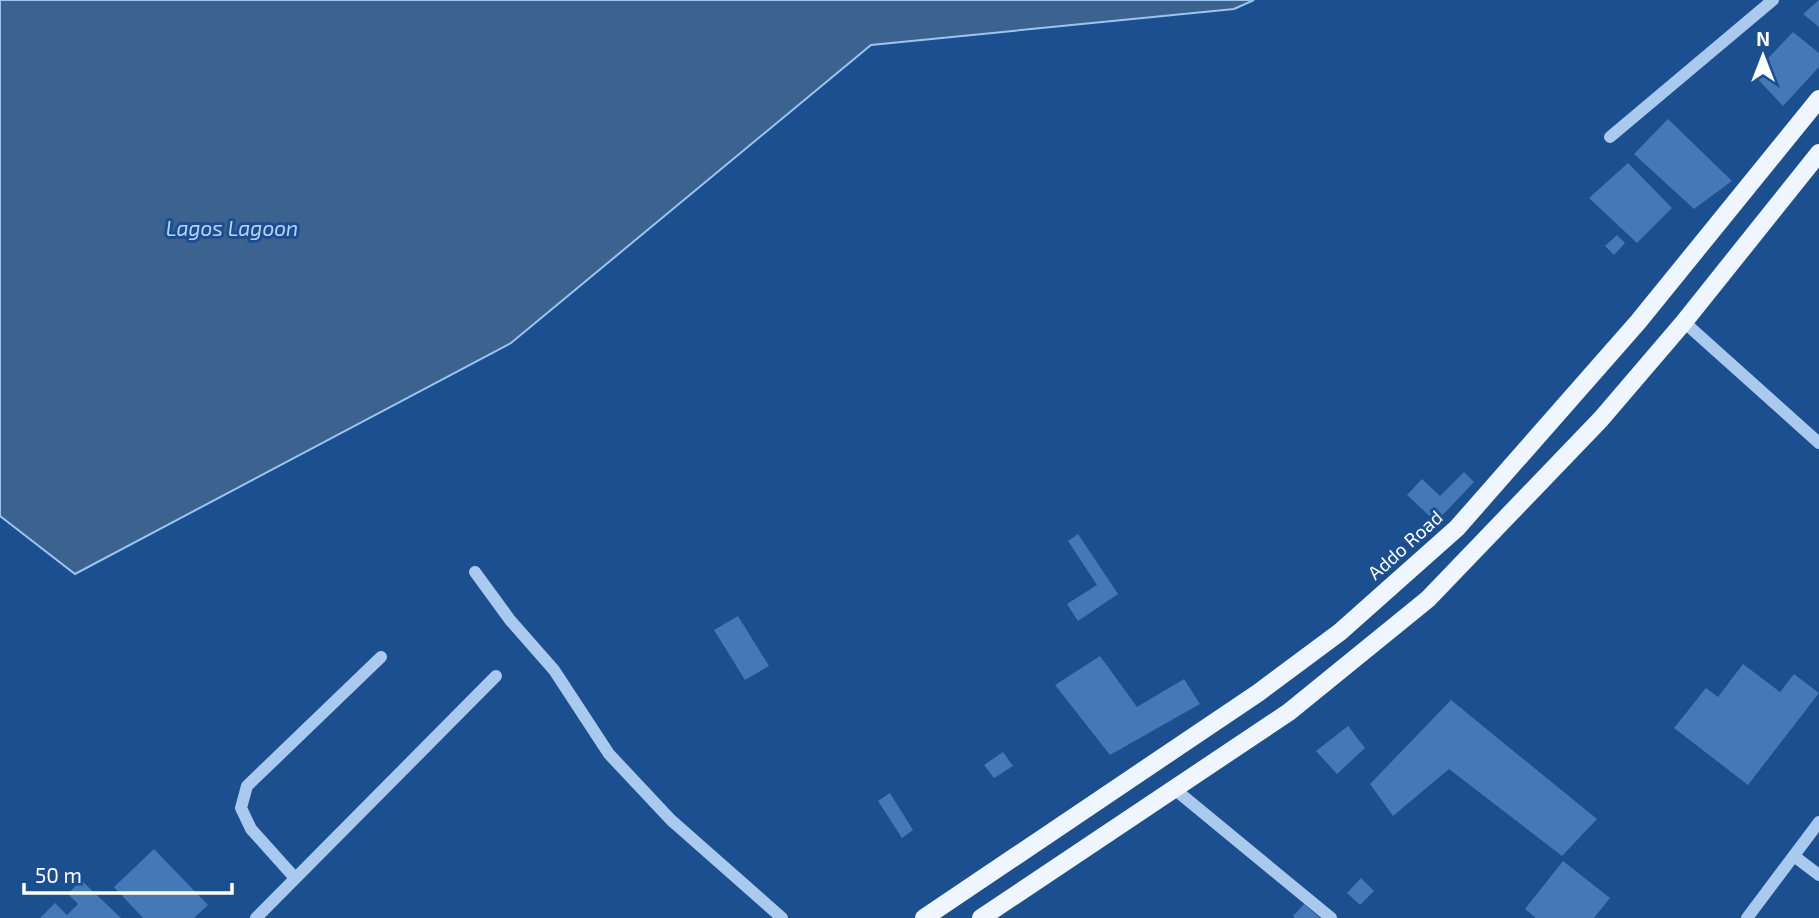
<svg xmlns="http://www.w3.org/2000/svg" width="1819" height="918" font-family="'Exo 2',sans-serif">
<style>
.water{fill:#3c6290;stroke:#9cc4f0;stroke-width:2}
.building{fill:#4478b7}
.lines{fill:none;stroke-linecap:round;stroke-linejoin:round}
.minor{stroke:#a9c9ee;stroke-width:12}
.major{stroke:#f0f6ff;stroke-width:18}
.labels{text-anchor:middle;stroke-width:6;stroke-linejoin:round;paint-order:stroke}
.street-label{font-size:19px;fill:#fff;stroke:#1b4f8f}
.water-label{font-size:21px;font-style:italic;fill:#b5d3f5;stroke:#1b4f8f}
</style>
<rect width="100%" height="100%" fill="#1b4f8f"/>
<!-- water -->
<path class="water" d="M0 0H1254L1234 9 871 45 511 343 75 574 0 516Z"/>
<!-- building -->
<path class="building" d="M1819 0V27L1803 14Z
M1793 32 1819 53V67L1783 106 1753 74Z
M1668 119 1732 181 1694 209 1634 154Z
M1628 163 1672 208 1637 243 1589 198Z
M1617 235 1625 243 1614 255 1605 246Z
M1464 472 1474 482 1436 522 1407 495 1422 479 1440 496Z
M1078 534 1118 594 1078 621 1067 604 1097 585 1068 541Z
M738 616 769 666 745 680 714 630Z
M1100 656 1137 707 1184 679 1200 704 1110 755 1055 685Z
M1743 664 1780 692 1794 674 1819 693 1748 785 1674 728 1706 688 1718 697Z
M1451 700 1597 819 1562 856 1449 769 1393 816 1370 784Z
M1348 726 1365 748 1337 774 1316 751Z
M1003 752 1013 766 994 778 984 765Z
M890 793 913 830 902 838 878 801Z
M154 849 208 905 194 918H143L114 887Z
M1563 861 1610 898 1594 918H1536L1525 909Z
M1361 878 1374 891 1360 905 1347 893Z
M81 880 121 918H40L55 903 67 915 78 904 68 894Z
M1304 904 1320 918H1295L1293 916Z"/>
<g class="lines">
<!-- minor -->
<path class="minor" d="M1610 137 1773 0
M1684 322 1819 443
M475 572 510 620 554 670 609 754 671 820 782 918
M1172 787 1331 918
M1794 856 1819 875
M295 878 251 829 241 808 247 786 381 657
M256 918 496 676
M1747 918 1819 822"/>
<!-- major -->
<path class="major" d="M924 918 1258 693 1340 632 1457 528 1638 322 1819 99
M981 918 1289 712 1428 599 1601 419 1684 322 1819 153"/>
</g>
<g class="labels">
<!-- street labels -->
<g class="street-label">
<text transform="translate(1405 545) rotate(-42)" y="7">Addo Road</text>
</g>
<!-- water labels -->
<g class="water-label">
<text x="232" y="236">Lagos Lagoon</text>
</g>
</g>
<!-- north arrow -->
<g transform="translate(1763 56)" stroke="#1b4f8f" stroke-width="5" paint-order="stroke">
<path d="M0-5L12 26L0 18L-12 26Z" fill="#ffffff"/>
<text y="-10" font-size="19" font-weight="bold" text-anchor="middle" fill="#ffffff">N</text>
</g>
<!-- scale -->
<path d="M24 883v10h208v-10" fill="none" stroke="#ffffff" stroke-width="3.5"/>
<text x="35" y="883" font-size="21" fill="#ffffff" stroke="#1b4f8f" stroke-width="5" paint-order="stroke">50 m</text>
</svg>
